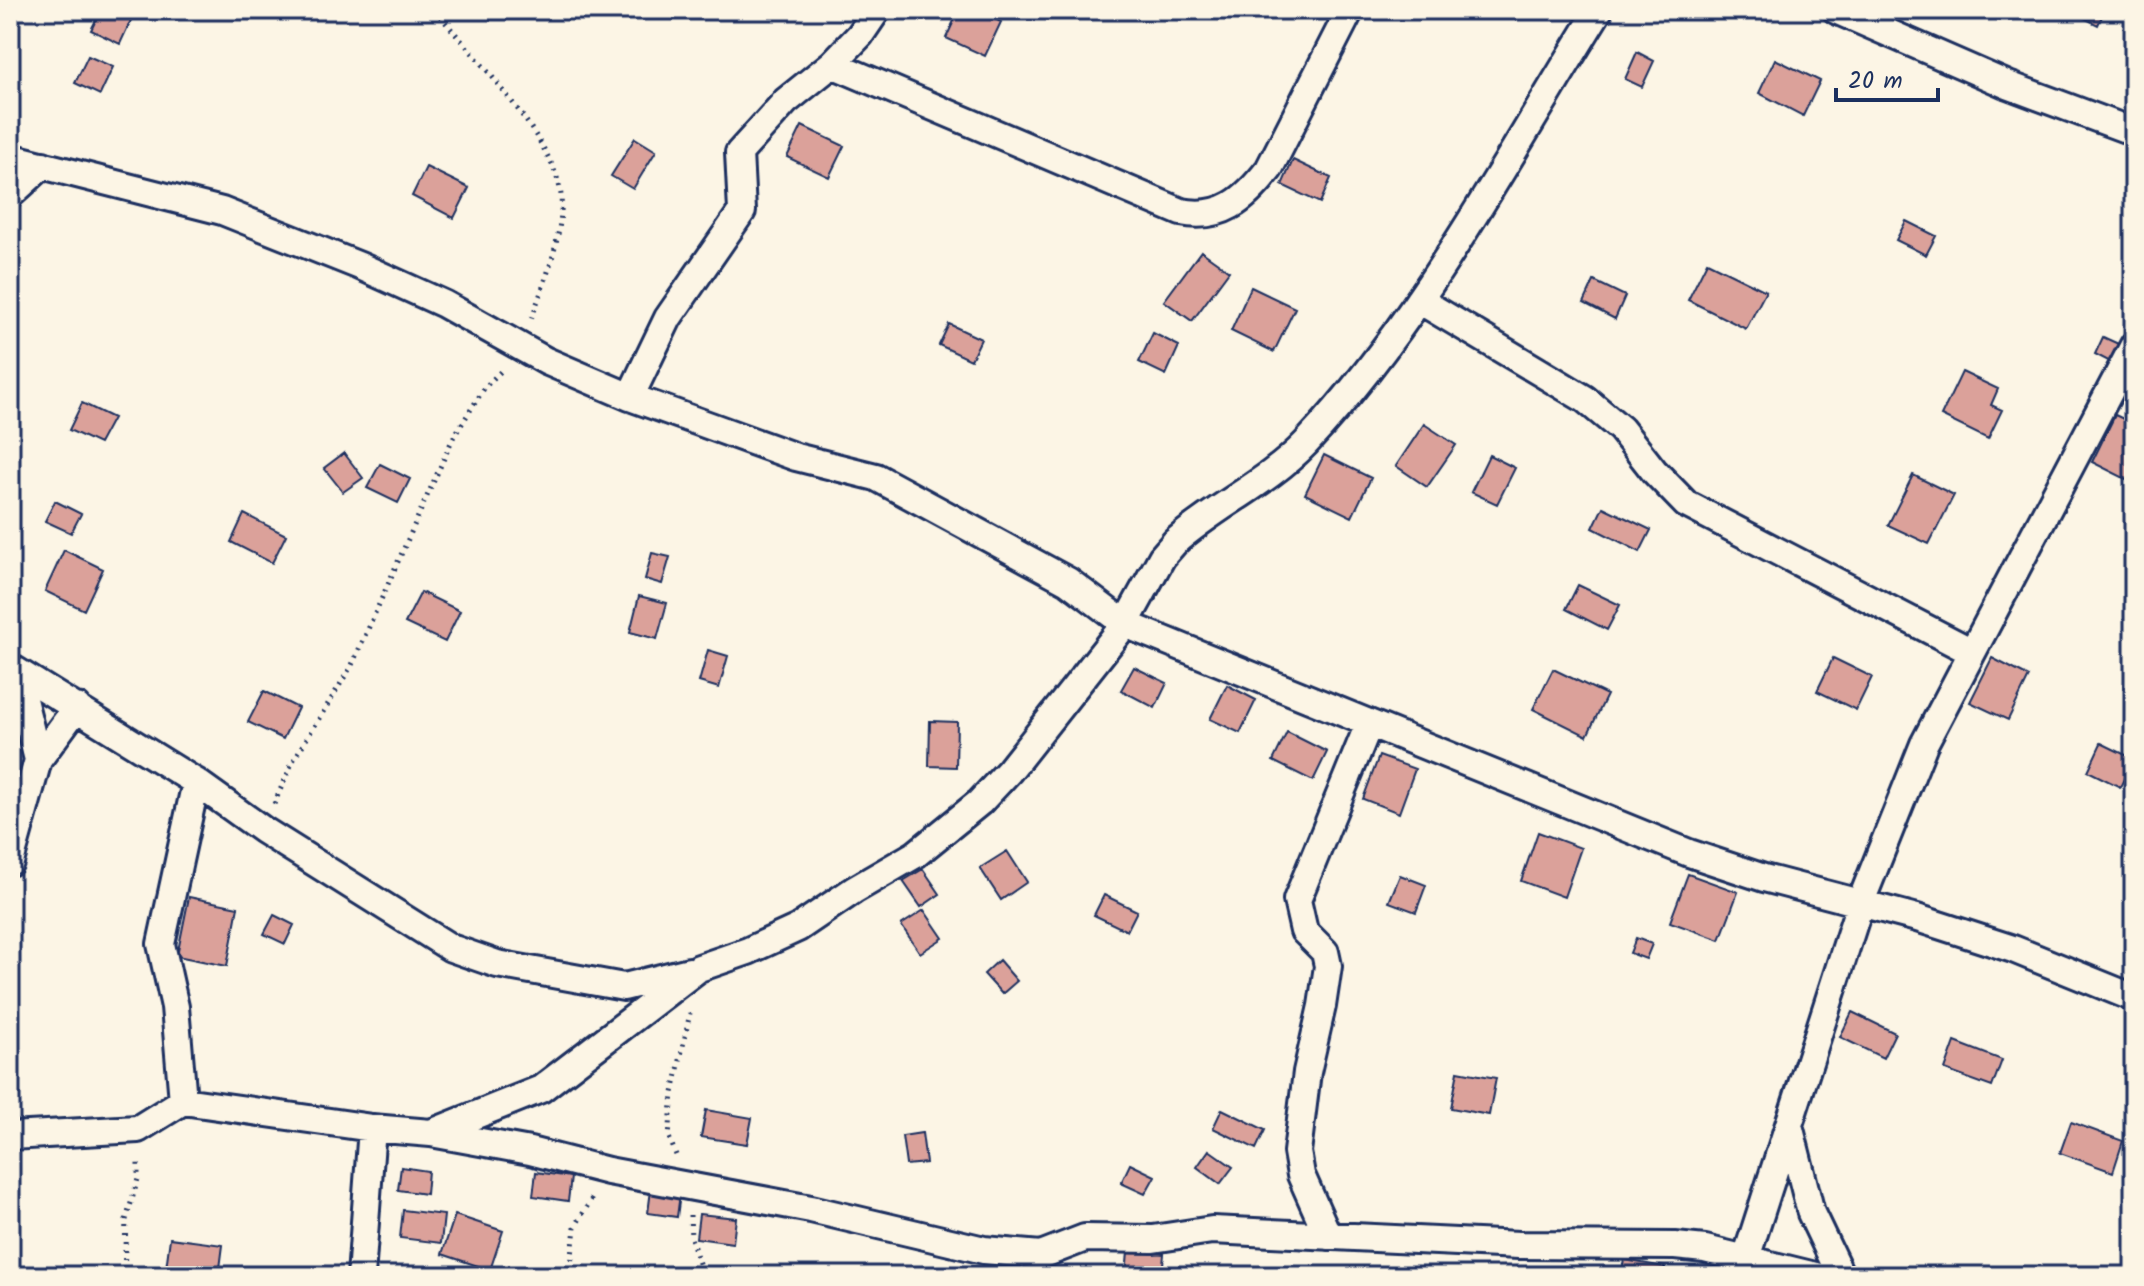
<svg xmlns="http://www.w3.org/2000/svg" width="2144" height="1286" font-family="Kalam,sans-serif">
<style>
.building{fill:#dba19a;stroke:#1b2f5e;stroke-width:2}
.lines{fill:none;stroke-linecap:round;stroke-linejoin:round}
.street-casing{stroke:#1b2f5e;stroke-width:32}
.path{stroke:#1b2f5e;stroke-width:5;stroke-dasharray:2 6;stroke-linecap:butt}
.street{stroke:#fcf5e5;stroke-width:26}
</style>
<rect width="100%" height="100%" fill="#fcf5e5"/>
<filter id="ink" filterUnits="userSpaceOnUse"><feTurbulence type="fractalNoise" baseFrequency=".0125" numOctaves="2"/><feDisplacementMap in="SourceGraphic" scale="16" xChannelSelector="R" yChannelSelector="G"/><feConvolveMatrix kernelMatrix="1 2 1 2 8 2 1 2 1" color-interpolation-filters="sRGB"/></filter>
<g filter="url(#ink)">
<!-- building -->
<path class="building" d="M101 10H116L132 18 120 44 91 30Z
M959 10H976L1001 22 985 56 946 38Z
M2068 10H2105L2098 25Z
M1637 52 1654 61 1642 87 1625 79Z
M88 56 113 67 100 95 75 83Z
M1775 59 1820 81 1803 116 1759 93Z
M802 126 844 146 829 177 787 157Z
M635 138 656 151 633 189 611 176Z
M1293 160 1331 178 1320 203 1282 185Z
M426 167 469 188 454 218 412 196Z
M1906 221 1936 236 1926 255 1896 240Z
M1201 251 1229 271 1192 321 1164 301Z
M1707 262 1766 291 1746 329 1688 300Z
M1594 281 1625 296 1615 319 1584 303Z
M1251 287 1295 308 1274 352 1231 331Z
M949 324 981 339 971 360 939 345Z
M1153 333 1179 346 1166 375 1139 362Z
M2103 337 2125 347 2116 365 2095 354Z
M1962 372 1998 389 1991 405 2002 410 1988 439 1941 416Z
M82 403 113 418 99 444 69 430Z
M2115 415 2134 424V483L2092 462Z
M1424 424 1456 445 1427 487 1396 466Z
M344 453 363 478 343 492 324 468Z
M1324 455 1371 478 1352 517 1305 494Z
M1489 455 1515 468 1497 504 1471 492Z
M380 464 410 479 398 503 367 488Z
M1913 475 1954 495 1929 544 1888 525Z
M55 501 81 514 71 533 45 521Z
M1603 507 1651 530 1640 552 1593 528Z
M244 514 286 535 272 563 231 542Z
M64 550 103 569 84 610 45 591Z
M652 553 670 557 662 584 645 579Z
M1578 585 1620 605 1607 630 1566 609Z
M421 592 460 611 445 642 405 623Z
M639 596 667 603 657 639 630 632Z
M708 650 728 656 719 688 699 682Z
M1833 658 1872 677 1856 710 1817 691Z
M1992 658 2029 677 2008 720 1970 702Z
M1134 667 1167 683 1155 708 1121 690Z
M1553 669 1607 695 1587 736 1533 709Z
M1227 685 1256 700 1240 733 1210 719Z
M264 691 298 708 283 739 248 722Z
M930 721 957 722 956 767 929 766Z
M1287 732 1327 752 1313 781 1273 761Z
M2101 743 2134 759 2120 787 2088 771Z
M1379 756 1415 769 1399 813 1363 799Z
M1538 832 1581 848 1564 897 1521 881Z
M1007 851 1027 882 1001 900 980 868Z
M923 869 940 894 921 907 903 881Z
M1688 874 1738 892 1720 940 1670 922Z
M1400 875 1426 885 1416 912 1389 902Z
M1104 895 1137 911 1127 931 1094 915Z
M189 897 238 907 227 966 177 956Z
M924 910 943 938 920 953 901 925Z
M274 915 294 925 285 944 264 934Z
M1636 938 1652 944 1646 959 1630 953Z
M999 960 1017 981 1002 994 984 974Z
M1852 1012 1895 1033 1883 1058 1840 1037Z
M1955 1042 2002 1060 1992 1087 1945 1070Z
M1458 1071 1496 1078 1489 1115 1451 1108Z
M1222 1109 1265 1130 1256 1149 1213 1128Z
M706 1110 752 1118 747 1144 701 1137Z
M2071 1122 2123 1141 2113 1172 2060 1153Z
M922 1133 926 1163 906 1165 902 1136Z
M1209 1150 1233 1167 1220 1184 1197 1167Z
M1130 1164 1155 1176 1145 1194 1121 1183Z
M401 1167 428 1171 426 1194 398 1190Z
M536 1172 571 1177 568 1201 533 1196Z
M651 1190 680 1194 677 1217 648 1213Z
M403 1210 444 1215 441 1243 400 1238Z
M699 1214 736 1218 733 1243 696 1238Z
M455 1215 503 1231 490 1270 442 1254Z
M170 1238 223 1245 219 1276H165Z
M1128 1251 1164 1254 1162 1276H1126Z
M1624 1260 1665 1267 1664 1276H1621Z"/>
<g class="lines">
<defs>
<path id="street" d="M1836 10 2008 85 2134 132
M832 64 1181 212C1222 220 1245 200 1269 169L1350 10
M10 157 222 211 360 266 444 304 546 361 630 397 796 457 876 477 1068 581 1125 624 1689 853 1764 878 1917 918 2013 949 2134 998
M10 195 43 165
M1419 300 1585 399 1621 429 1654 471 1686 504 1972 652
M630 397 668 318 742 211 739 153 786 101 832 64 860 35 877 10
M10 667 196 782 263 830 451 948 497 964 624 987 689 971
M16 671 38 760
M10 862 38 760 77 707
M183 1101 175 1007 161 944 196 782
M1789 1125 1811 1213 1841 1276
M431 1133 541 1089 699 968 748 951 798 928 854 890 916 854 980 802 1009 771 1125 624 1162 557 1175 542C1215 506 1268 483 1306 443 1424 317 1508 156 1599 10
M10 1136 138 1129 183 1101 372 1128 431 1133 530 1151 608 1171 811 1209 984 1250 1041 1255 1085 1238 1153 1239 1212 1230 1519 1245 1675 1246 1705 1249 1815 1276
M1328 1236 1301 1175 1297 1152 1307 1072 1322 1006 1328 966 1325 952 1304 931 1297 900 1369 724
M1746 1258 1860 904 1924 744 2134 345
M361 1276 372 1128"/>
</defs>
<!-- street casing -->
<use href="#street" class="street-casing"/>
<!-- path -->
<path class="path" d="M435 10C471 53 555 140 561 195 564 235 544 283 531 320
M274 804 293 761 352 665 453 438 485 387 503 369
M676 1155 669 1137 673 1093 690 1013
M690 1215 691 1238 703 1276
M124 1276 126 1220 138 1179V1159
M570 1276 575 1227 592 1198"/>
<!-- street -->
<use href="#street" class="street"/>
</g>
</g>
<!-- margin -->
<rect width="2144" height="1286" fill="none" stroke="#fcf5e5" stroke-width="40"/>
<rect x="20" y="20" width="2104" height="1246" fill="none" stroke="#1b2f5e" stroke-width="3" filter="url(#ink)"/>
<!-- scale -->
<path d="M1836 88v12h102v-12" fill="none" stroke="#1b2f5e" stroke-width="4"/>
<text x="1848" y="88" font-size="24" fill="#1b2f5e" stroke="#fcf5e5" stroke-width="6" paint-order="stroke">20 m</text>
</svg>
